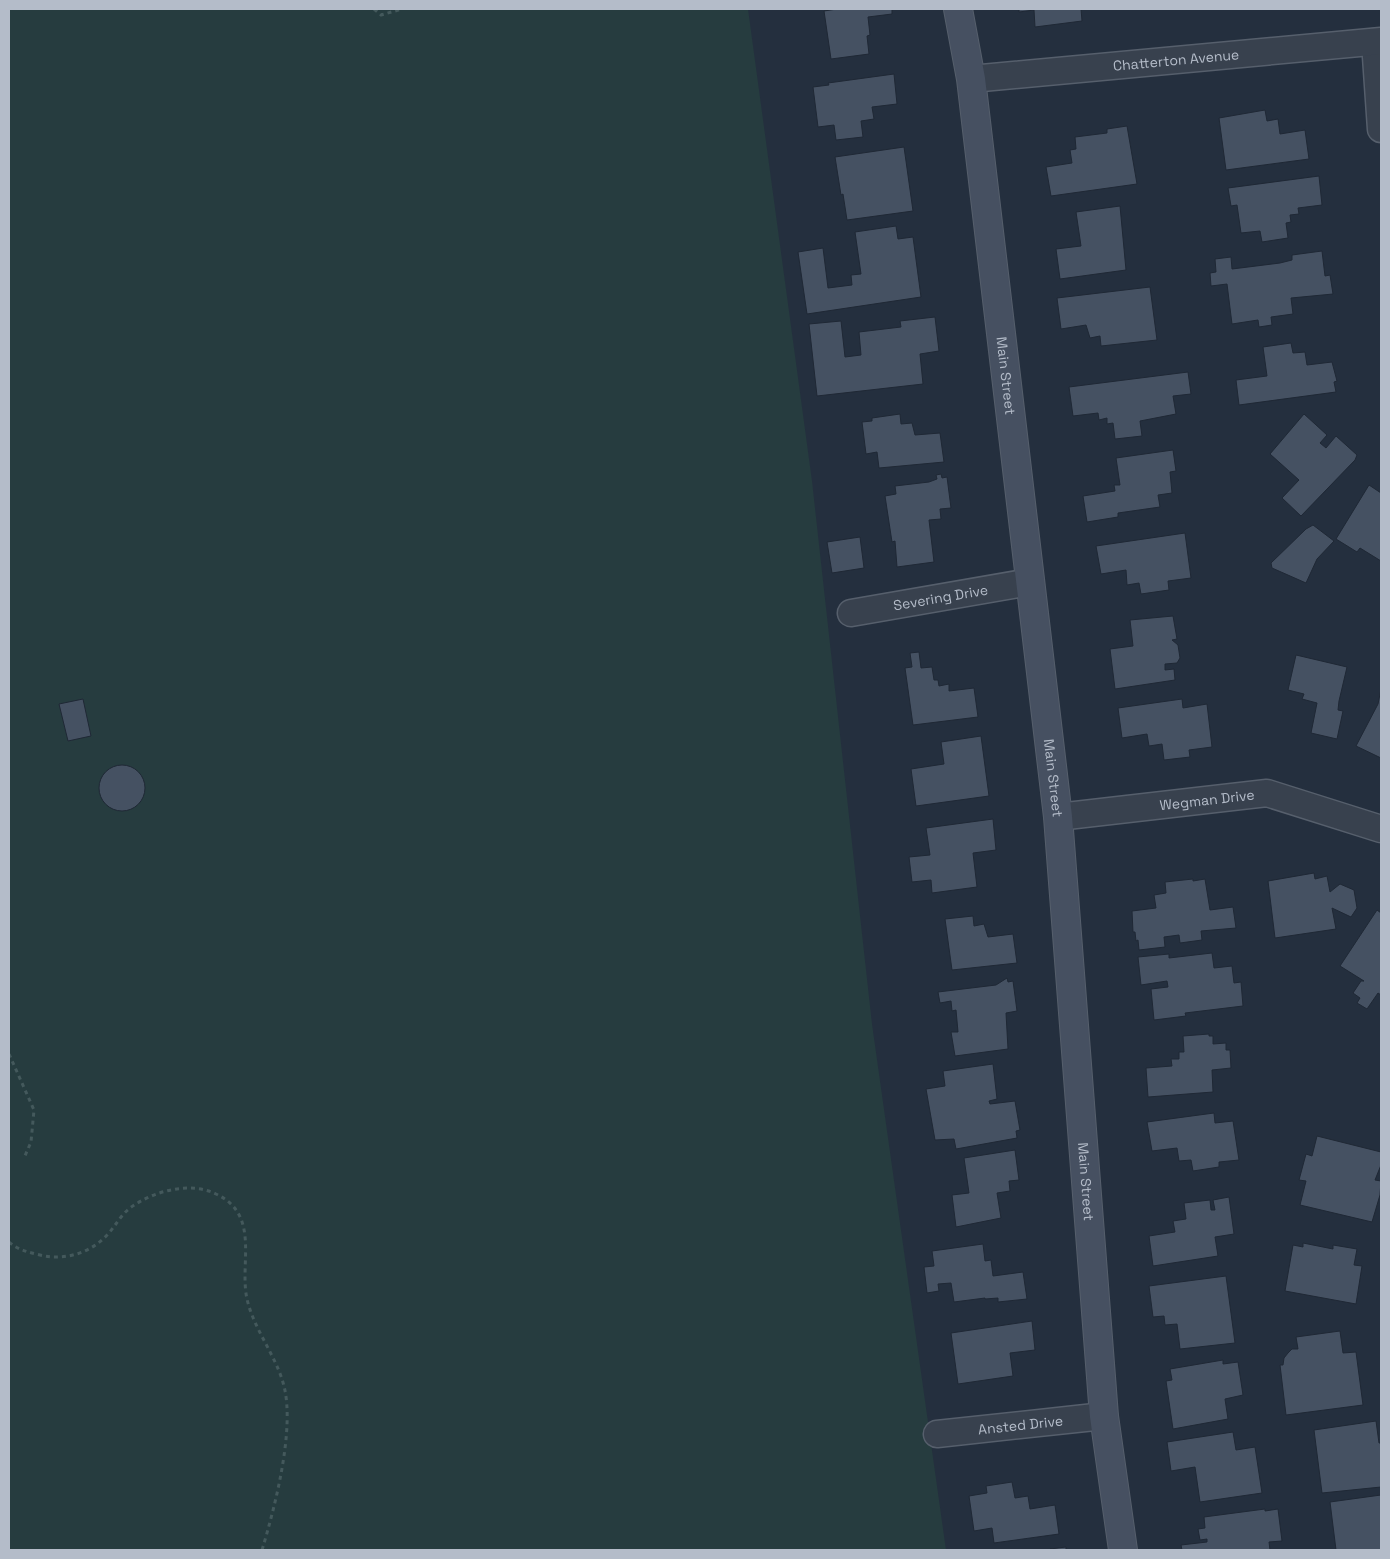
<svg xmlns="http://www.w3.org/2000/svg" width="1390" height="1559" font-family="'Space Grotesk',sans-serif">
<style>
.green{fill:#263c3f}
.building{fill:#455162;stroke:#1f2835}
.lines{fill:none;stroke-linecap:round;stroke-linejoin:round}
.street-casing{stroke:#565f6c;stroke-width:29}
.secondary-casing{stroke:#565f6c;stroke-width:30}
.path{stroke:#44595c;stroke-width:3;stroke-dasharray:4 4;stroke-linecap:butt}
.street{stroke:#38414e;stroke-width:26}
.secondary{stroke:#465061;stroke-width:28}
.labels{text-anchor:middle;stroke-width:5;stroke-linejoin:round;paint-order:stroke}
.street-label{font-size:14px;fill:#b4bcc9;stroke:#1d2633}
</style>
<rect width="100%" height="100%" fill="#242f3e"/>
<!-- green -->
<path class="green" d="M9 9H748L812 481 872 1024 946 1550H9Z"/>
<!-- building -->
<path class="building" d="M837 9H892V14L868 17 870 35 867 36 869 54 831 59 824 11Z
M1019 9H1081L1082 21 1035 27 1034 10 1019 12Z
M894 74 897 104 872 107 874 119 861 121 863 137 836 140 834 125 818 127 813 87 829 85 828 83Z
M1265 110 1267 121 1278 119 1280 134 1305 130 1309 159 1226 170 1219 118Z
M1127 126 1137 184 1051 196 1046 167 1072 163 1070 150 1076 149 1075 137 1107 133V129Z
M904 147 913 211 847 220 843 194 841 195 835 157Z
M1319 176 1322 205 1298 208 1299 214 1290 215 1291 222 1286 223 1288 238 1262 242 1260 231 1241 233 1237 205 1231 206 1228 188Z
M1120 206 1126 270 1060 279 1056 249 1081 246 1076 212Z
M896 226 898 239 913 237 921 297 807 314 798 252 823 248 828 288 852 285 851 275 861 274 855 232Z
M1322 251 1325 276 1330 275 1333 294 1291 298 1293 314 1271 317 1272 325 1259 327 1258 320 1232 324 1227 284 1211 286 1210 273 1216 272 1215 259 1231 257 1232 269 1280 263 1292 260V255Z
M1150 287 1157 340 1101 346 1100 336 1090 338 1086 325 1061 329 1057 298Z
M935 317 939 351 920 354 923 384 817 396 809 324 841 321 845 357 861 355 859 332 901 327 900 321Z
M1291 343 1293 353 1305 352 1307 365 1332 362 1337 381 1334 382 1336 392 1239 405 1236 380 1267 376 1263 347Z
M1188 372 1191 394 1173 396 1176 414 1140 421 1142 436 1115 439 1113 423 1107 424V418L1099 420 1098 413 1073 416 1069 387Z
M900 414 901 424 912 423 915 435 940 433 944 462 879 468 877 452 866 454 862 422 872 421V418Z
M1304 414 1327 435 1320 443 1326 448 1336 436 1357 455 1355 460 1301 516 1282 498 1299 480 1270 454Z
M1173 450 1176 471 1170 472 1172 493 1158 495 1160 507 1118 513V517L1087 522 1083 496 1115 491 1114 485H1120L1116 458Z
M941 474 942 478 947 477 951 508 940 509 941 519 929 520 934 562 897 567 895 541 892 542 885 496 896 494 895 486 929 482 937 479 936 475Z
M1369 485 1381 493V561L1360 548 1357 552 1336 539Z
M1313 525 1334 541 1317 559 1306 583 1272 568 1271 563 1306 529Z
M1185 533 1191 578 1168 581 1169 590 1141 594 1139 583 1127 585 1126 570 1101 574 1096 546Z
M860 537 864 568 832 573 827 542Z
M1173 616 1177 639 1172 640 1178 645 1180 658 1177 663 1165 664V670L1174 669 1175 680 1115 689 1110 649 1133 646 1130 620Z
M919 652 921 668 932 667 934 680H938L939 686 949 684V691L974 688 978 717 913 725 905 668 912 667 910 653Z
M1296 655 1347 667 1339 701 1338 710 1343 711 1337 739 1311 733 1317 703 1302 699 1304 694 1288 690Z
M1381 689V758L1356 746 1378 704Z
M83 699 91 736 68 741 59 704Z
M1182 699 1183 708 1207 704 1212 747 1189 750 1190 757 1164 760 1162 744 1149 746 1147 734 1122 738 1118 708Z
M981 736 989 796 916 806 911 769 944 764 941 742Z
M99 788a23 23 0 1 1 46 0a23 23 0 1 1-46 0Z
M993 819 996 850 973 853 977 887 932 893 931 880 912 882 909 857 930 855 926 828Z
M1314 873 1315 879 1327 876 1330 892 1340 884 1354 890 1357 908 1351 917 1332 908 1336 929 1275 938 1268 881Z
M1193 879V881L1205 879 1210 910 1233 907 1236 928 1201 931 1202 940 1180 943 1179 935 1164 937 1165 947 1139 950 1138 940 1136 941 1135 932H1133L1132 911 1156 908 1154 895 1166 893 1165 882Z
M1377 910 1381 913V995L1378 993 1367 1009 1357 1003 1360 998 1353 993 1361 981H1364L1340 966Z
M973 916 974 926 984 924 988 937 1013 934 1017 963 952 970 945 919Z
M1212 953 1214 968 1232 966 1234 983 1241 982 1243 1006 1185 1013 1186 1016 1154 1020 1151 989 1168 987 1167 981 1141 985 1138 957 1169 954V958Z
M1007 978 1008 982 1013 981 1017 1011 1006 1013 1008 1049 955 1056 951 1032H958L956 1010 952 1011 951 1001 940 1003 938 992 996 985Z
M1209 1034V1036H1213V1044L1226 1043V1050H1230L1231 1068 1212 1070 1213 1092 1148 1097 1146 1068 1172 1066 1171 1059H1179V1052H1184L1183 1036Z
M993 1064 997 1099 989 1101 990 1104 1015 1101 1020 1130 1016 1131 1017 1138 956 1149 954 1139 935 1140 926 1089 945 1086 943 1071Z
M1214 1113 1215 1123 1233 1121 1239 1160 1219 1162V1167L1193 1171 1191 1160 1179 1161 1177 1148 1152 1151 1147 1122Z
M1317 1136 1381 1152V1165L1375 1180 1381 1181 1380 1195 1372 1222 1300 1205 1306 1181 1299 1180 1306 1154 1312 1156Z
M1015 1150 1019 1180 1009 1181 1010 1191 997 1193 1001 1218 956 1227 952 1195 969 1193 964 1158Z
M1229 1197 1234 1234 1215 1237 1218 1256 1153 1266 1149 1236 1175 1232 1173 1221 1186 1219 1184 1203 1210 1200 1211 1210H1215L1213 1200Z
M1303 1243 1333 1249V1245L1357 1249 1354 1265 1362 1266 1356 1304 1285 1291 1293 1245 1303 1247Z
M983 1244 985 1261 991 1260 993 1276 1023 1272 1027 1299 998 1302V1298L985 1299V1298L954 1302 951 1283 938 1284 939 1291 927 1293 924 1267 934 1266 932 1251Z
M1226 1276 1235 1343 1180 1349 1177 1324 1165 1325 1164 1316 1153 1317 1149 1286Z
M1032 1321 1035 1350 1010 1353 1013 1376 958 1384 951 1333Z
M1340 1331 1343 1353 1356 1352 1363 1405 1286 1415 1280 1365H1283L1284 1358 1288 1353 1292 1349H1298L1296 1337Z
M1223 1360V1364L1238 1362 1243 1395 1225 1399 1228 1419 1173 1429 1166 1381 1172 1380 1170 1369Z
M1376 1421 1379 1443H1381V1487L1322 1493 1314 1430Z
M1233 1432 1236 1450 1255 1447 1262 1493 1200 1502 1195 1467 1171 1471 1167 1442Z
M1012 1482 1015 1498 1028 1496 1030 1509 1055 1505 1059 1534 994 1543 992 1528 974 1531 969 1496 987 1493 986 1486Z
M1381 1495V1550H1336L1330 1502Z
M1265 1509V1511L1278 1509 1282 1541 1269 1542 1270 1550H1182L1181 1545 1207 1542V1539L1200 1540 1198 1529 1205 1528 1204 1517Z
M1066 1547V1550L1050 1549Z"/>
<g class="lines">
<defs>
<g id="street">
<path d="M1375 42 1381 129"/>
<path id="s1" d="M971 79 1381 41"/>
<path id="s2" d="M851 613 1030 582"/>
<path id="s3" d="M1058 817 1267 793 1381 829"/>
<path id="s4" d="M937 1434 1104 1416"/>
</g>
<g id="secondary">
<path id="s5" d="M958 9 971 79 1058 817 1104 1416 1123 1550"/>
</g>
</defs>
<!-- street casing -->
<use href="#street" class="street-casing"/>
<!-- secondary casing -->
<use href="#secondary" class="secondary-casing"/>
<!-- path -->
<path class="path" d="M374 9 381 15 402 9
M9 1054 34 1110 31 1142 24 1158
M9 1242C18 1250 28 1252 40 1255 65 1261 91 1253 108 1234 116 1225 121 1215 130 1208 153 1191 190 1181 216 1194 261 1215 239 1263 247 1299 254 1330 276 1355 284 1386 295 1430 275 1507 262 1550"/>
<!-- street -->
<use href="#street" class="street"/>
<!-- secondary -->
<use href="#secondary" class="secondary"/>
</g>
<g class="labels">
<!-- street labels -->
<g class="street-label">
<text dy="5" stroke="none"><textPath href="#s1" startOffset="206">Chatterton Avenue</textPath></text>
<text dy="5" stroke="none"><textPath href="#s5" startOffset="370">Main Street</textPath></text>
<text dy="5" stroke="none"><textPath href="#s2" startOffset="91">Severing Drive</textPath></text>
<text dy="5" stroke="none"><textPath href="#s5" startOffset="775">Main Street</textPath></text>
<text dy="5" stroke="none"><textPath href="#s3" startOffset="150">Wegman Drive</textPath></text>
<text dy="5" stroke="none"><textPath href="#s5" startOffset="1180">Main Street</textPath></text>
<text dy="5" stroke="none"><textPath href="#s4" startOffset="84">Ansted Drive</textPath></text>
</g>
</g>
<!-- border -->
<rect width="1390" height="1559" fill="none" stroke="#b4bcc9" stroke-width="20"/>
</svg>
